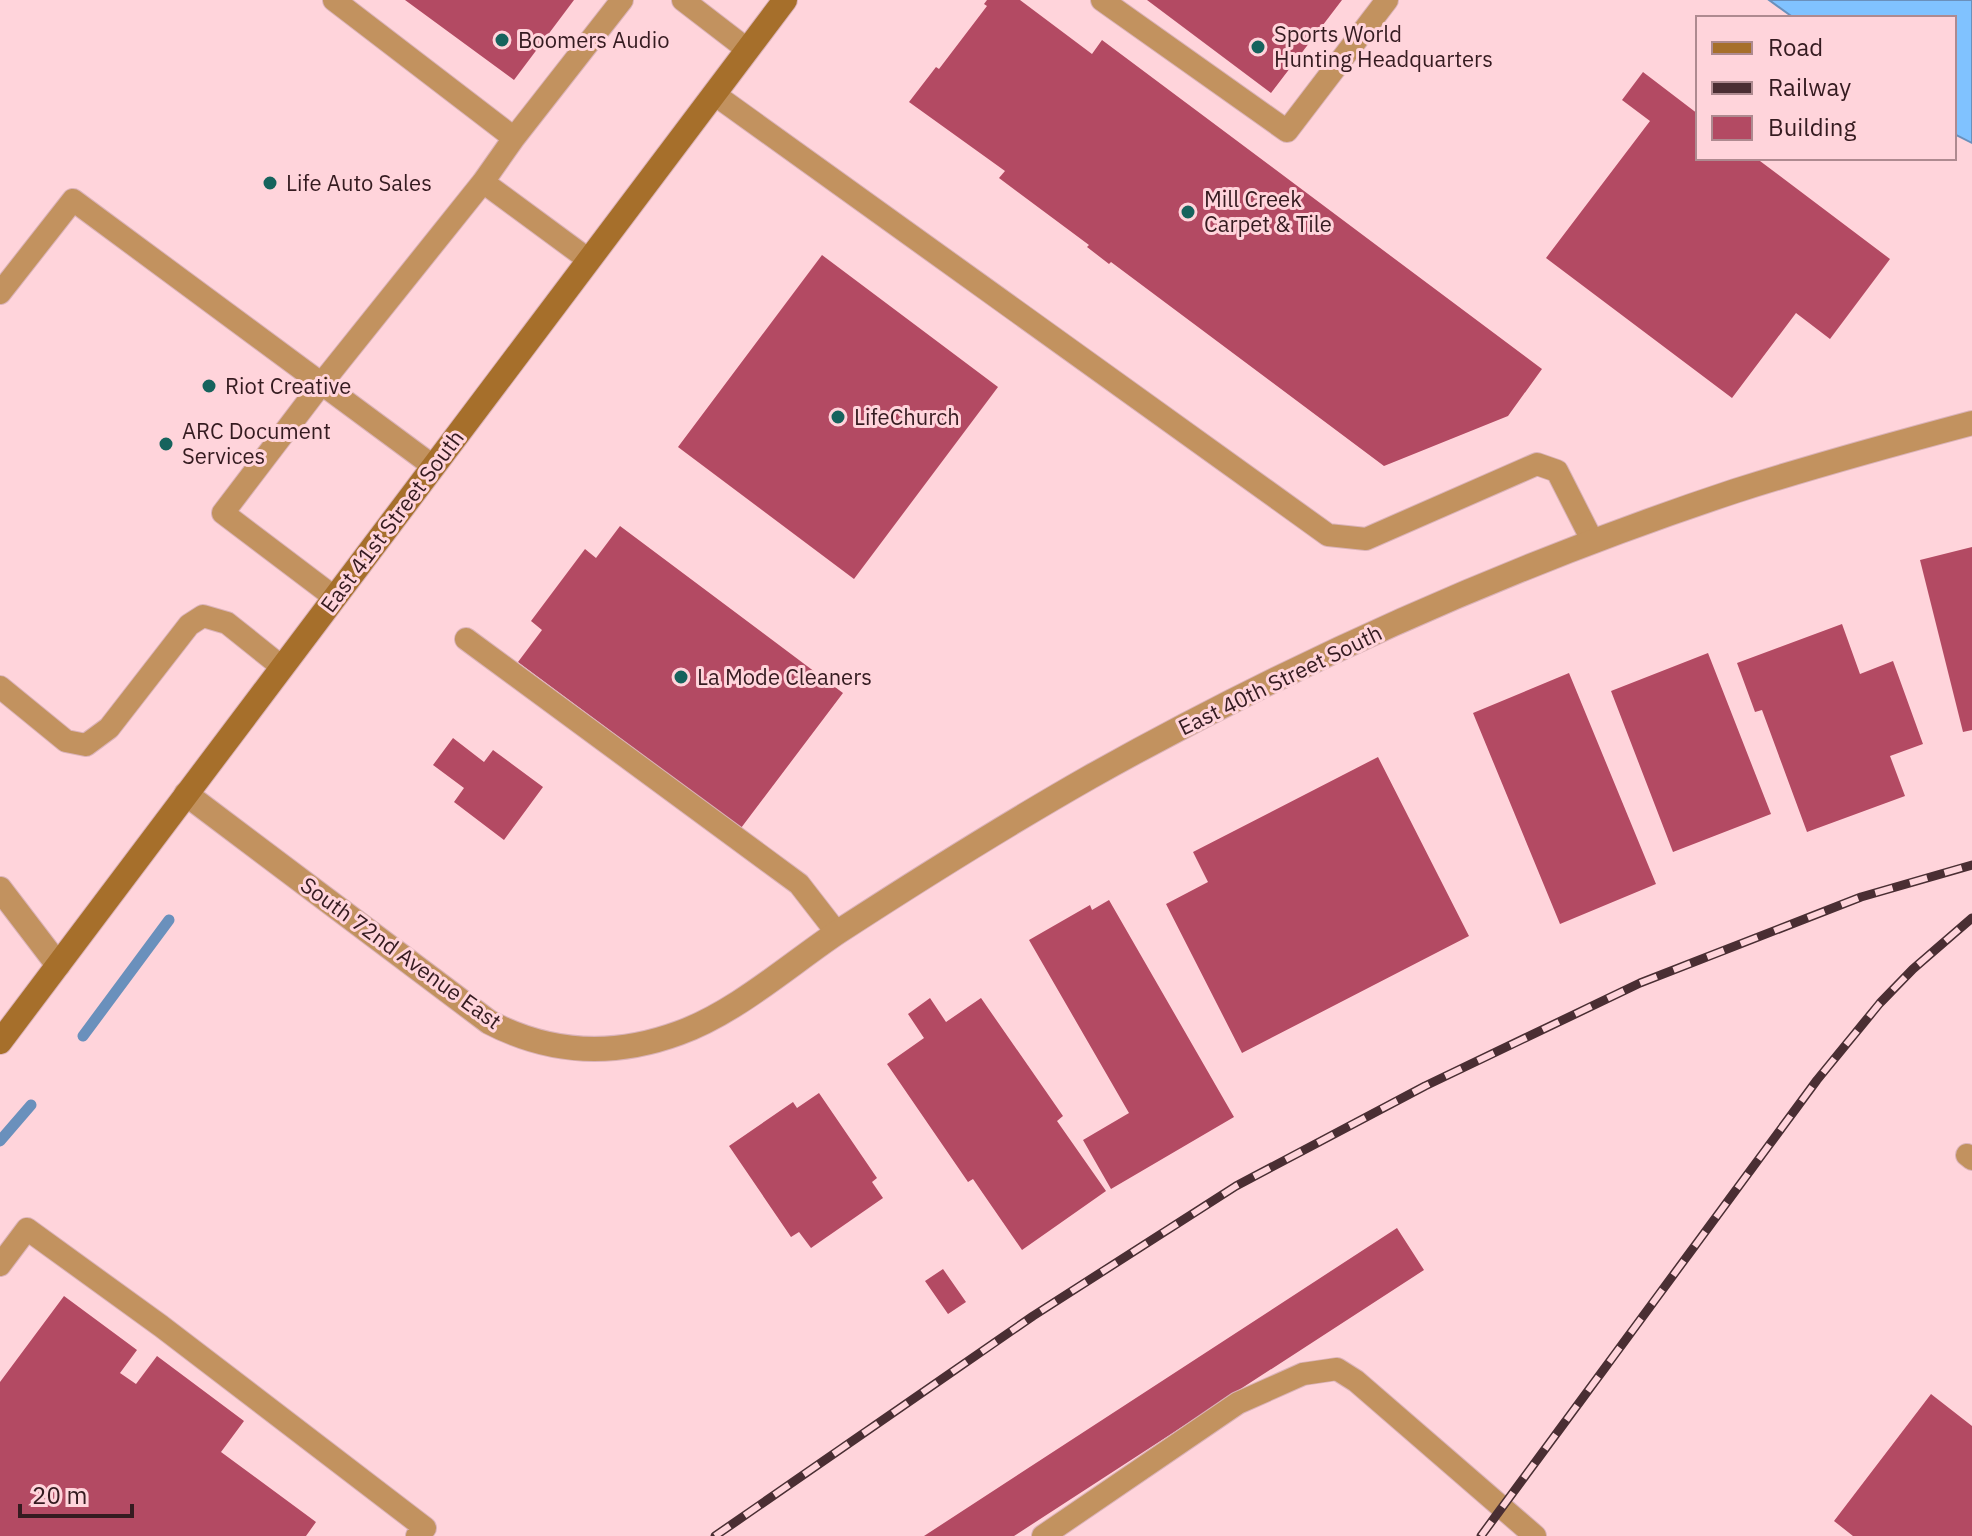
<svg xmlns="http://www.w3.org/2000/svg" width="1972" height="1536" font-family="'IBM Plex Sans',sans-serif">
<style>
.water{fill:#80c2ff;stroke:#6a90bc;stroke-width:2}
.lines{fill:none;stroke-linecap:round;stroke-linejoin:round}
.stream{stroke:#6a90bc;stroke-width:11}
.building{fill:#b34a63}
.lane-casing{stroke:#dbb3b9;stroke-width:24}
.street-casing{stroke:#dbb3b9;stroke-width:26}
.secondary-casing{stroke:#dbb3b9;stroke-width:26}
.lane{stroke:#c2925f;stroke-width:22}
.street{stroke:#c2925f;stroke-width:24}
.secondary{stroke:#a66f2b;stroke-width:24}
.rail-casing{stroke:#4a2e33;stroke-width:9}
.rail{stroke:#ffd4db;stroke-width:6;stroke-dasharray:18;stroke-linecap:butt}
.poi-dot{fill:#16635d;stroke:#ffd4db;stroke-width:3}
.labels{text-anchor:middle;stroke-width:6;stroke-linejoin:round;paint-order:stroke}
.poi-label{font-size:22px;fill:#351b20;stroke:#ffd4db;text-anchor:start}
.street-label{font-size:22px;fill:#351b20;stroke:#ffd4db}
</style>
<rect width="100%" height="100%" fill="#ffd4db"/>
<!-- water -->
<path class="water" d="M1769 0H1972V143L1954 134V18H1794Z"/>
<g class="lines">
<!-- stream -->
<path class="stream" d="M83 1036 169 920
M0 1141 31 1105"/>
</g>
<!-- building -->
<path class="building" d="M405 0H574L514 80Z
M987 0H1020L1092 54 1102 40 1542 369 1508 416 1384 466 1111 262 1109 264 1087 247 1089 245 999 178 1005 171 909 102 936 67 939 69 987 6 984 4Z
M1147 0H1342L1271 93Z
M1643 72 1698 114V158H1756L1890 259 1830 339 1796 313 1732 398 1546 258 1650 121 1622 100Z
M822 255 998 387 854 579 678 447Z
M620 526 843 693 741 828 518 662 542 630 531 621 585 549 596 558Z
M1972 547V730L1963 732 1920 560Z
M1842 624 1860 674 1893 661 1923 744 1890 756 1905 796 1807 832 1762 710 1755 712 1737 663Z
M1708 653 1771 814 1673 852 1611 691Z
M1569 673 1656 884 1560 924 1473 713Z
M453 738 484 762 493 750 543 787 504 840 454 802 464 788 433 765Z
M1378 757 1469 936 1242 1053 1166 904 1208 882 1193 852Z
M1109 900 1234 1117 1111 1189 1083 1140 1129 1113 1029 940 1090 905 1092 910Z
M930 998 946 1022 981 998 1063 1116 1057 1121 1106 1191 1022 1250 973 1179 968 1182 887 1064 924 1038 908 1014Z
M819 1093 877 1178 872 1182 883 1198 811 1248 799 1232 791 1237 729 1146 793 1102 797 1108Z
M1397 1228 1424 1270 1014 1536H924Z
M943 1269 966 1302 948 1314 925 1281Z
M64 1296 137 1350 120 1373 136 1384 157 1356 244 1421 221 1452 316 1522 306 1536H0V1382Z
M1931 1394 1972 1426V1536H1853L1834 1521Z"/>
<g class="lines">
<defs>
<path id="lane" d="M334 0 514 138 483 182 589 260
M683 0 748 50
M1102 0 1287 131 1387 0
M714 94 1328 535 1366 539 1537 464 1557 471 1593 542
M514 138 622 0
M0 293 73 200 433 466
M334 597 223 513 322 383 483 182
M466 639 799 884 837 933
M0 687 66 741 86 745 109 728 189 625 203 616 227 623 282 667
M1967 1155 1972 1159
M0 1265 27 1229 161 1326 425 1528 417 1536
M1043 1536 1238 1403 1303 1374 1337 1369 1356 1381 1535 1536"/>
<path id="street" d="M186 794 489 1022C550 1054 614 1057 679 1033 735 1013 789 965 838 932 921 878 1004 826 1090 777 1295 662 1512 565 1735 491 1813 466 1893 444 1972 423
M0 889 58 965"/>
<path id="secondary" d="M0 1042 785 0"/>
</defs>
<!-- lane casing -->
<use href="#lane" class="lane-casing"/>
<!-- street casing -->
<use href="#street" class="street-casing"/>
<!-- secondary casing -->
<use href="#secondary" class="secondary-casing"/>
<!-- lane -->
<use href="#lane" class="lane"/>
<!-- street -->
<use href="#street" class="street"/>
<!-- secondary -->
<use href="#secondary" class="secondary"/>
<defs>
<path id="rail" d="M715 1536 1033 1316 1236 1186 1425 1086 1640 983 1861 897 1972 865
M1481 1536 1817 1080 1880 1003 1913 969 1972 918"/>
</defs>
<!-- rail casing -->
<use href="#rail" class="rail-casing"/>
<!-- rail -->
<use href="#rail" class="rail"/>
</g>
<!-- markers -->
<g class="poi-dot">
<circle cx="502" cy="40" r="8"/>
<circle cx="1258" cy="47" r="8"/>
<circle cx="270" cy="183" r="8"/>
<circle cx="1188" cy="212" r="8"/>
<circle cx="209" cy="386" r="8"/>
<circle cx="838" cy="417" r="8"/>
<circle cx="166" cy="444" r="8"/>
<circle cx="681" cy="677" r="8"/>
</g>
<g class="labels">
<!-- poi labels -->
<g class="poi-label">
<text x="1274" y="42">Sports World<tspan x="1274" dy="25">Hunting Headquarters</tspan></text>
<text x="518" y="48">Boomers Audio</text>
<text x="286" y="191">Life Auto Sales</text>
<text x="1204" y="207">Mill Creek<tspan x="1204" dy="25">Carpet &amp; Tile</tspan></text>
<text x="225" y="394">Riot Creative</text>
<text x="854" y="425">LifeChurch</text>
<text x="182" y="439">ARC Document<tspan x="182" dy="25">Services</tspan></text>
<text x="697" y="685">La Mode Cleaners</text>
</g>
<!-- street labels -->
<g class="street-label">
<text transform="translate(392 521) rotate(-53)" y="8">East 41st Street South</text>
<text transform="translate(1280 680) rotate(-26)" y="8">East 40th Street South</text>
<text transform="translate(401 953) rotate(36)" y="8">South 72nd Avenue East</text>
</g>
</g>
<!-- legend -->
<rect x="1696" y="16" width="260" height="144" fill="#ffd4db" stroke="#ae8a90" stroke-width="2"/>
<rect x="1712" y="42" width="40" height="12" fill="#a66f2b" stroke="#ae8a90" stroke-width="2"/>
<text x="1768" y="56" font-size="24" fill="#351b20">Road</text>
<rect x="1712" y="82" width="40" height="12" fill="#4a2e33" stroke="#ae8a90" stroke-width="2"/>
<text x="1768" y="96" font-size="24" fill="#351b20">Railway</text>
<rect x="1712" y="116" width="40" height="24" fill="#b34a63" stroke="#ae8a90" stroke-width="2"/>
<text x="1768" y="136" font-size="24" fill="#351b20">Building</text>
<!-- scale -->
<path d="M20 1504v12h112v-12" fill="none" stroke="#351b20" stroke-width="4"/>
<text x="32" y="1504" font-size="24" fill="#351b20" stroke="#ffd4db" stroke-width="6" paint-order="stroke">20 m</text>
</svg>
